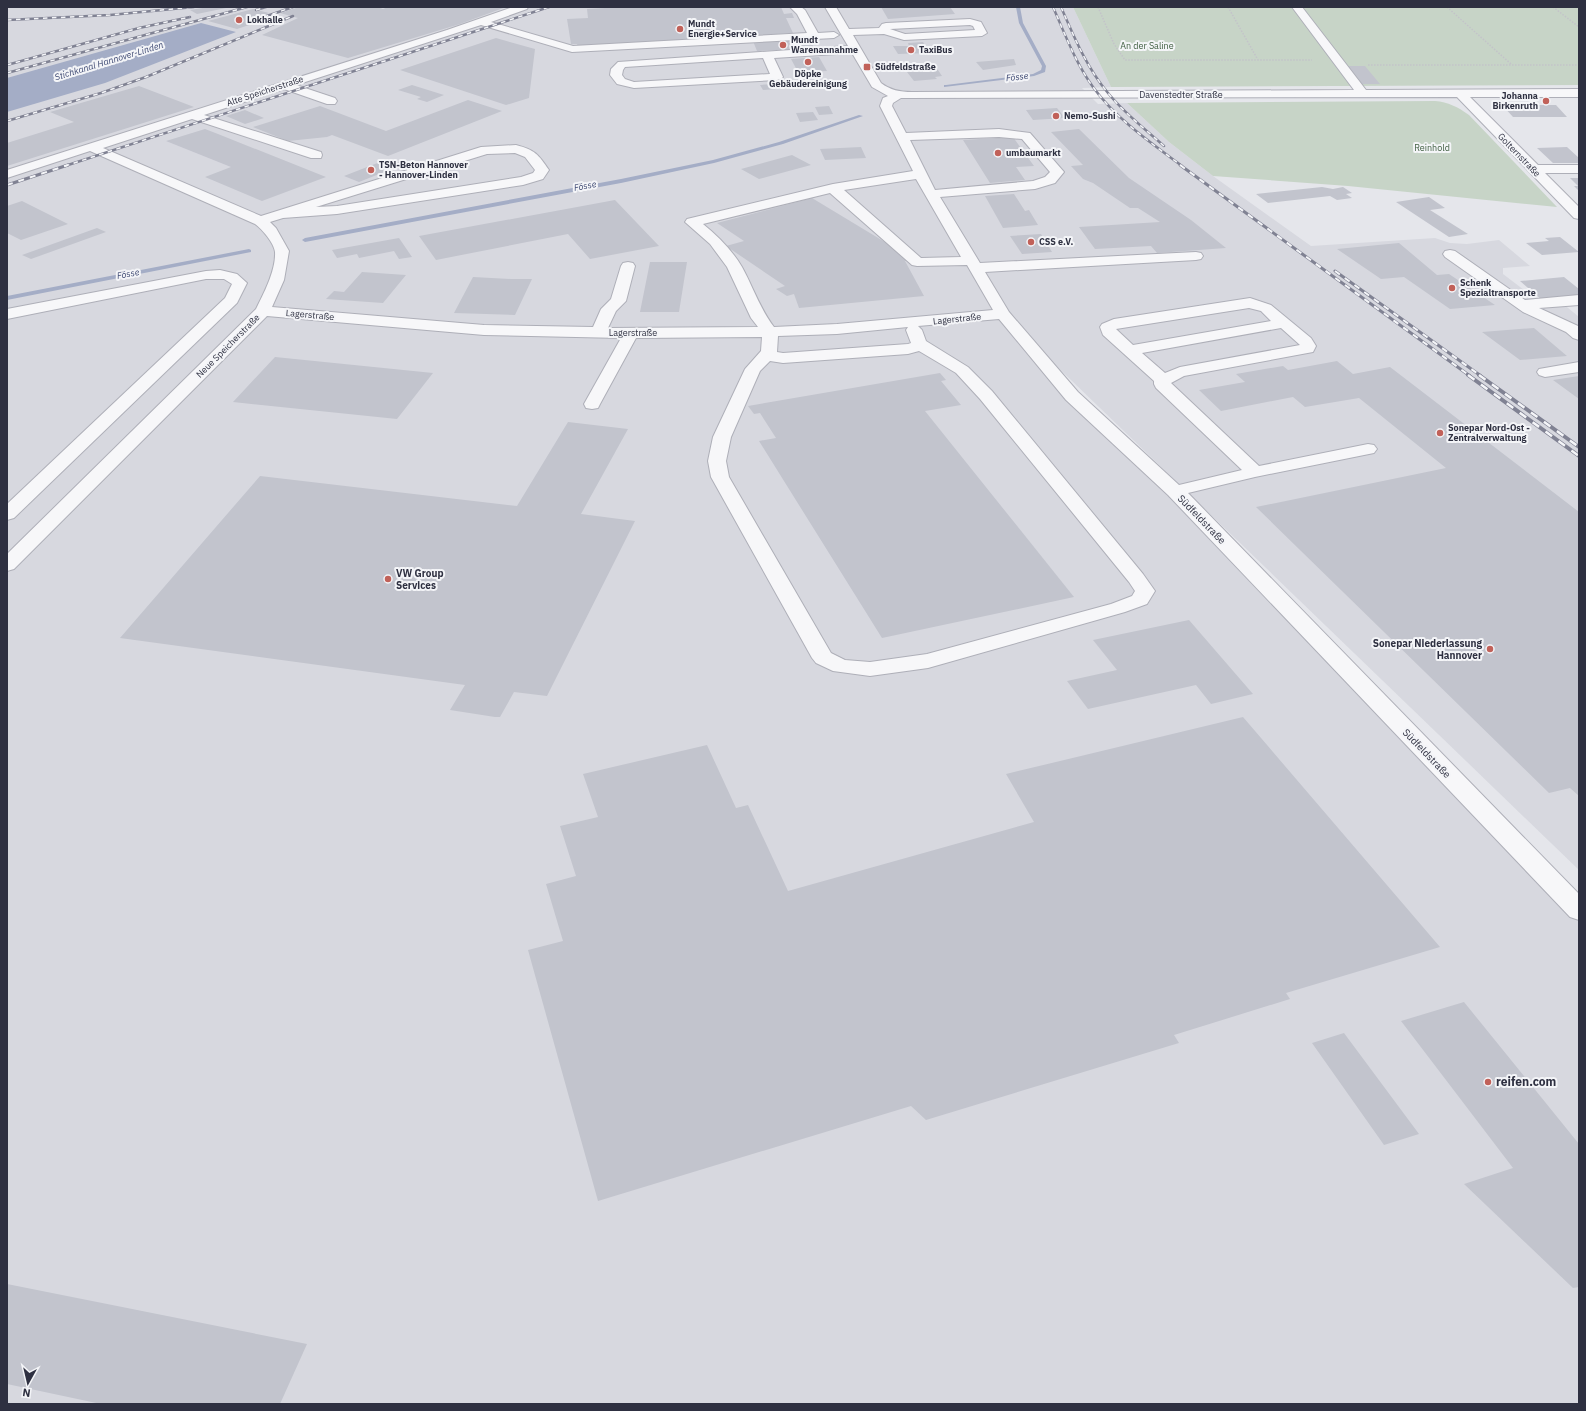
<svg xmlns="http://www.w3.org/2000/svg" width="1586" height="1411" font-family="'IBM Plex Sans',sans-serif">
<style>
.built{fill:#d7d8df}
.green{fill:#c7d4c7}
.water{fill:#a4adc6}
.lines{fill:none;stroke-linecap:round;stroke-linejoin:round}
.stream{fill:#a4adc6;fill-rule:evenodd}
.building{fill:#c2c4cd}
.minor-casing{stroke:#aeafb8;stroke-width:2}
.path{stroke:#c3c3c9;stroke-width:1.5;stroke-dasharray:1.5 1.5;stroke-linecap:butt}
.minor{fill:#f7f7f9;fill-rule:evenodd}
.rail-far2-casing{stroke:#808293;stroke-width:2.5}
.rail-far1-casing{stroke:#808293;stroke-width:3}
.rail-casing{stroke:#808293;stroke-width:4}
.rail-far2{stroke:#f4f5f8;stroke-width:1.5;stroke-dasharray:4.5;stroke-linecap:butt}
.rail-far1{stroke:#f4f5f8;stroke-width:2;stroke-dasharray:6;stroke-linecap:butt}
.rail{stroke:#f4f5f8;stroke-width:2.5;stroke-dasharray:8;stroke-linecap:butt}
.poi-dot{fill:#c16159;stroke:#f4f5f8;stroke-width:1.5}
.labels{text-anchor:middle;stroke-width:4;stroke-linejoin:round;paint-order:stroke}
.far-poi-label{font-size:9px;font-weight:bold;fill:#2e3041;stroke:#f4f5f8;text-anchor:start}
.far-park-label{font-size:9px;fill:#3d5c3e;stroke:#f4f5f8}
.far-water-label{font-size:9px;font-style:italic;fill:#3c4771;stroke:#f4f5f8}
.far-street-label{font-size:9px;fill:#2e3041;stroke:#f4f5f8}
.street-label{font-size:10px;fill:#2e3041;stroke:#f4f5f8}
.poi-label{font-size:10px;font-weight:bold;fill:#2e3041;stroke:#f4f5f8;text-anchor:start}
.near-poi-label{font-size:12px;font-weight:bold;fill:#2e3041;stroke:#f4f5f8;text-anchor:start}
</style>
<rect width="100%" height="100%" fill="#e5e6eb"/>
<!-- built -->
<path class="built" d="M7 7H1073L1111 87 1082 88 1098 104 1127 103 1169 142 1213 176 1311 246 1435 238 1450 243 1467 244 1499 240 1530 266 1503 268V274L1537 300 1556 298 1579 317V870L1014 325 1579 910V1404H7Z"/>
<!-- green -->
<path class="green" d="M1073 7H1579V85L1111 87Z
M1435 101C1448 102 1458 107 1469 115L1557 207 1348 186 1213 176 1169 142 1127 103Z"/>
<!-- water -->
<path class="water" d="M201 23 236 32 105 83 7 112V78Z"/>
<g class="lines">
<!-- stream -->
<path class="stream" d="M1016 7H1020L1023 23 1046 66 1045 72 1034 76 944 87V85H946L1033 74 1041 70 1042 66 1019 23Z
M859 115 863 116 783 144 714 163 621 183 305 242 302 240 305 238 621 179 713 160 779 142Z
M249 249 251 250V252L7 300V296Z"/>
</g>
<!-- building -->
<path class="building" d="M209 7 226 8 197 14 190 10Z
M299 7H377L383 9 388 7H506L460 24 348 58 262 35 298 18 280 13Z
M623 7H781L784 14 792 13 794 18H786L793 33 776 34 778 37 578 48 577 44H571L567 19 588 18 587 9Z
M881 7H950L955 14 888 19Z
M253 9 269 13 262 16 270 18 237 29 208 21Z
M496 38 535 49 529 98 506 105 400 70Z
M810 39 814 48 757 51 753 41Z
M923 42 930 53 898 54 893 46H909L908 43Z
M819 57 827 71 798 72 791 59Z
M1014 59 1016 65 983 70 976 62Z
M1348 66H1365L1380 84H1362Z
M936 67 942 76 935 77 937 79 914 81 907 72 923 71 920 68Z
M788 83 791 88 763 90 760 85Z
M412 85 444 95 427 102 417 99 421 97 398 90Z
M139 86 194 107 7 166V143L74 122 50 112Z
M468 100 502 111 388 156 332 135 327 137 288 141 253 127 320 106 386 131Z
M1502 105H1556L1567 117H1513Z
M829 106 833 114 819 115 815 107Z
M1057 108 1065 118 1033 120 1026 110Z
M245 110 264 118 245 124 226 116Z
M813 112 818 120 800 122 796 113Z
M205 129 218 134 326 177 262 201 205 177 231 167 166 141Z
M1079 129 1129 178 1191 220 1226 248 1157 253 1151 246 1095 249 1079 227 1160 222 1138 208H1130L1093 183 1083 179 1071 166 1083 165 1051 132Z
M1013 137 1034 166 1016 167 1025 180 990 183 963 140Z
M861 147 866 158 825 160 820 149Z
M1567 147 1579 158V163H1553L1537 148Z
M792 155 811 165 759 179 741 169Z
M400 161 409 165 397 169 394 168 359 182 344 176 380 162 389 166Z
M1570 178H1579V191L1574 186H1578Z
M1322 187 1333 189 1343 187 1352 193 1346 194 1352 198 1337 200 1330 196 1268 203 1256 194Z
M1014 194 1025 211 1029 210 1038 225 1003 228 985 196Z
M1429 197 1445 208 1430 210 1468 234 1449 237 1396 202Z
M812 198 913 259 905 261 924 296 799 308 794 294 787 296 776 289 785 286 726 246 744 241 717 223Z
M615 200 659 246 590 259 568 234 436 260 419 236Z
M22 201 68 224 21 240 7 233V206Z
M97 228 106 232 31 259 22 255Z
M1041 234 1052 252 1022 254 1010 236Z
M1560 237 1579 252 1542 255 1526 243 1549 241 1545 238Z
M399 238 412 257 399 259 394 251 359 258 357 254 337 258 332 250Z
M1399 243 1437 275 1449 274 1495 305 1450 309 1404 277 1381 279 1337 249Z
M650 262H687L679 312H640Z
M362 272 406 275 383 303 326 299 334 291 344 292Z
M473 277 511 279H532L515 315 454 313Z
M1564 277 1579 289V296L1542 300 1520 281Z
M1534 328 1567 356 1520 360 1482 332Z
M275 357 433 373 397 419 233 402Z
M1337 361 1353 374 1390 367 1579 512V796L1570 788 1549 793 1256 507 1446 468 1359 398 1305 407 1293 397 1221 411 1199 390 1245 382 1236 374 1283 366 1288 370Z
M940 373 946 380 941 381 961 405 925 411 1074 597 882 638 759 441 776 438 760 413 754 414 748 406Z
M1579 376V399L1553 380Z
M568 422 628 429 581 514 635 521 547 696 514 692 500 717H495L450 710 465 685 120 638 260 476 517 506Z
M1189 620 1253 694 1211 704 1196 685 1088 709 1067 681 1117 670 1093 640Z
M1243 717 1440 947 1286 993 1290 999 1174 1035 1179 1043 926 1120 911 1106 598 1201 528 950 563 941 546 884 576 876 560 826 598 817 583 774 707 745 736 808 748 805 788 891 1034 822 1006 774Z
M1464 1002 1579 1144V1287L1573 1288 1464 1184 1513 1168 1401 1021Z
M1344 1033 1419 1134 1384 1145 1312 1043Z
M7 1284 307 1344 280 1404H101L7 1384Z"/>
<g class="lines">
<defs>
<path id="minor" d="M513 7H528L527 9 491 22 573 46 807 33 797 14 790 7H801L805 10 818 33 834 32 839 35 834 38 572 52 481 25 296 85 335 98 337 101 335 104H327L284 89 204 115 321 152 322 155 321 158H311L192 119 103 148 261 216 481 147 516 145C535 150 538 154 549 170L543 179 523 185 337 214 283 218 270 222 276 228 289 251 284 280 272 307 484 325 593 327 601 309 611 299 621 266 623 263 628 262 633 263 635 266 626 301 616 311 608 328 758 327 751 318 727 267 710 244 685 222 687 219 833 184 913 171 880 106 883 98 888 96 872 87 852 53 774 58 783 77 781 79 777 80 634 88 617 84 610 75 611 69 618 62 848 46 825 7H836L849 29 879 28 882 24 886 23 970 19 981 22 987 33 982 36 904 40 884 34 853 35 881 83C890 90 900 92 912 92L1354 90 1292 7H1302L1366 90 1579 89V97H1470L1538 165H1579V173H1545L1579 207V219L1574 218 1457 97 901 98 893 103 892 106 906 133 999 129 1030 133 1064 172 1055 183 1035 189 940 197 980 263 1196 252 1201 253 1203 256 1201 259 1196 260 985 272 1009 312 1078 392 1179 485 1242 470 1156 388 1154 384V381L1103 335 1100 327 1102 324 1114 319 1250 298 1271 305 1311 338 1316 346 1313 352 1184 376 1171 383 1259 466 1368 444 1374 445 1377 449 1374 453 1255 477 1188 493 1579 894V920L1570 917 1168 495 1066 400 999 319 918 326 922 330 926 341 968 367 992 391 1143 574 1155 591 1147 604 1125 612 928 668 870 676 833 671 816 663 812 658 711 477 708 461 713 437 745 369 761 351 762 337 636 338 600 404 598 408 592 409 586 408 584 404 621 338 484 335 267 316 14 569 7 571V554L256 309C264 293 276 270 275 252 274 243 262 229 255 224L90 151 7 178V170L447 30ZM970 25 973 26 975 30 905 34 890 29ZM763 58 770 74 634 82 625 79 622 75 623 70 625 67ZM999 137 1022 139 1050 172 1045 177 1033 181 935 190 910 140ZM515 153 525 157 535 170 533 173 521 177 337 206 316 207 487 154ZM916 179 961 257 921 258 844 190ZM830 193 912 265 917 266 967 265 993 310 837 324 774 327C760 309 753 287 742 267 732 250 718 236 703 224ZM1249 308 1261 311 1271 321 1133 345 1116 329ZM908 327 906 330 911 343 908 344 783 353 777 352 778 336 837 334ZM1281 328 1300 345 1180 367 1165 373 1142 353ZM919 351 956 373 980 399 1129 582 1135 591 1132 596 1111 604 927 654 870 662 845 660 831 653 729 477 726 461 731 437 760 371 770 361 783 363 908 354Z
M1450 250 1455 251 1525 300 1579 295V305L1539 308 1578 326 1579 327V340L1573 338 1566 332 1523 312 1445 257 1443 254 1445 251Z
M220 270 237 274 247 283 237 303 14 518 7 520V504L225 298 232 284 224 279H206L7 319V309L206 271Z
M1579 362V372L1545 377 1539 375 1537 372 1539 369Z"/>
</defs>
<!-- minor casing -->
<use href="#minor" class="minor-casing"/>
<!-- path -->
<path class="path" d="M1098 7 1114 44 1125 60H1312
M1228 7 1258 60
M1447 7 1511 64
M1553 7 1579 27
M1557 7H1579
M1368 65H1579"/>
<!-- minor -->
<use href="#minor" class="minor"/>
<defs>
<path id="rail-far2" d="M1053 7C1065 34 1075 62 1093 87 1115 118 1151 143 1182 166
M1061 7C1074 37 1087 68 1108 93 1124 113 1145 129 1164 146
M256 10 266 7
M264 17 293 7
M7 20 110 15 194 7
M7 65 139 28 190 17
M7 73 247 7
M7 121 101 93 146 77 293 16
M65 166 549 7"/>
<path id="rail-far1" d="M1180 165 1470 376
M7 185 68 165
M1335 271 1481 376"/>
<path id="rail" d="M1468 375 1579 456
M1479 375 1579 447"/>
</defs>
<!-- rail-far2 casing -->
<use href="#rail-far2" class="rail-far2-casing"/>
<!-- rail-far1 casing -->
<use href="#rail-far1" class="rail-far1-casing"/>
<!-- rail casing -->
<use href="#rail" class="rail-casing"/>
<!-- rail-far2 -->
<use href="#rail-far2" class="rail-far2"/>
<!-- rail-far1 -->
<use href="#rail-far1" class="rail-far1"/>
<!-- rail -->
<use href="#rail" class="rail"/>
</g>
<!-- markers -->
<g class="poi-dot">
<circle cx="239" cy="20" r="4"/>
<circle cx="680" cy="29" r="4"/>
<circle cx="783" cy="45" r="4"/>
<circle cx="911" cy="50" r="4"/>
<circle cx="808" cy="62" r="4"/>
<rect x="863" y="63" width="8" height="8" rx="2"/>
<circle cx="1546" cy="101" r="4"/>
<circle cx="1056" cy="116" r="4"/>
<circle cx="998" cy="153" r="4"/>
<circle cx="371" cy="170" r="4"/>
<circle cx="1031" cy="242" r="4"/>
<circle cx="1452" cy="288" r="4"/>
<circle cx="1440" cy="433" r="4"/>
<circle cx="388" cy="579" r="4"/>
<circle cx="1490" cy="649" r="4"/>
<circle cx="1488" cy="1082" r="4"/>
</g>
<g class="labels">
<!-- far-poi labels -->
<g class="far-poi-label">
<text x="247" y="23">Lokhalle</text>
<text x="688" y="27">Mundt<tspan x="688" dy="10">Energie+Service</tspan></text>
<text x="791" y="43">Mundt<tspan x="791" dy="10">Warenannahme</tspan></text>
<text x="919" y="53">TaxiBus</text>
<text x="875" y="70">Südfeldstraße</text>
<text x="808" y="77" text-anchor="middle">Döpke<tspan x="808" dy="10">Gebäudereinigung</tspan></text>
<text x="1538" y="99" text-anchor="end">Johanna<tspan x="1538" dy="10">Birkenruth</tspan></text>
<text x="1064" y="119">Nemo-Sushi</text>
<text x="1006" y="156">umbaumarkt</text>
<text x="379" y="168">TSN-Beton Hannover<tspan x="379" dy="10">- Hannover-Linden</tspan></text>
<text x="1039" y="245">CSS e.V.</text>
<text x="1460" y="286">Schenk<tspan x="1460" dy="10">Spezialtransporte</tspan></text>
<text x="1448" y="431">Sonepar Nord-Ost -<tspan x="1448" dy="10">Zentralverwaltung</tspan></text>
</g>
<!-- far-park labels -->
<g class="far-park-label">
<text x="1147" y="49">An der Saline</text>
<text x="1432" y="151">Reinhold</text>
</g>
<!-- far-water labels -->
<g class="far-water-label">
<text transform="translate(109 61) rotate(-17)" y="3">Stichkanal Hannover-Linden</text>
<text transform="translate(1017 77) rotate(-7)" y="3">Fösse</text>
<text transform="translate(585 186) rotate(-11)" y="3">Fösse</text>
<text transform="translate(128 274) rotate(-11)" y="3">Fösse</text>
</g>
<!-- far-street labels -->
<g class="far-street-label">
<text transform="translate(265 91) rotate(-18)" y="3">Alte Speicherstraße</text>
<text x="1181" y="98">Davenstedter Straße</text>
<text transform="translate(1519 155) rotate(46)" y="3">Golternstraße</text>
<text transform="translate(310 315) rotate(5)" y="3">Lagerstraße</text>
<text transform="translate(957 319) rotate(-6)" y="3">Lagerstraße</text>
<text x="633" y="336">Lagerstraße</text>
<text transform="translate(228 346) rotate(-45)" y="3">Neue Speicherstraße</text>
</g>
<!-- street labels -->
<g class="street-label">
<text transform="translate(1202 519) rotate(46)" y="4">Südfeldstraße</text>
<text transform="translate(1427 753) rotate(46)" y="4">Südfeldstraße</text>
</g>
<!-- poi labels -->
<g class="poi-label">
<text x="396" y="577">VW Group<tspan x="396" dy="12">Services</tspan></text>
<text x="1482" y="647" text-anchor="end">Sonepar Niederlassung<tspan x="1482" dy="12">Hannover</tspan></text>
</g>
<!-- near-poi labels -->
<g class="near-poi-label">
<text x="1496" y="1086">reifen.com</text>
</g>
</g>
<!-- border -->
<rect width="1586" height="1411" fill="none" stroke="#2e3041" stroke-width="16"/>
<!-- north arrow -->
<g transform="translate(28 1383) rotate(188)" stroke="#f4f5f8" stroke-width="3" paint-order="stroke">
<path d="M0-3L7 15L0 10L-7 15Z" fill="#2e3041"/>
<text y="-6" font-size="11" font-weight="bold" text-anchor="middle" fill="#2e3041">N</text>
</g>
</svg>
